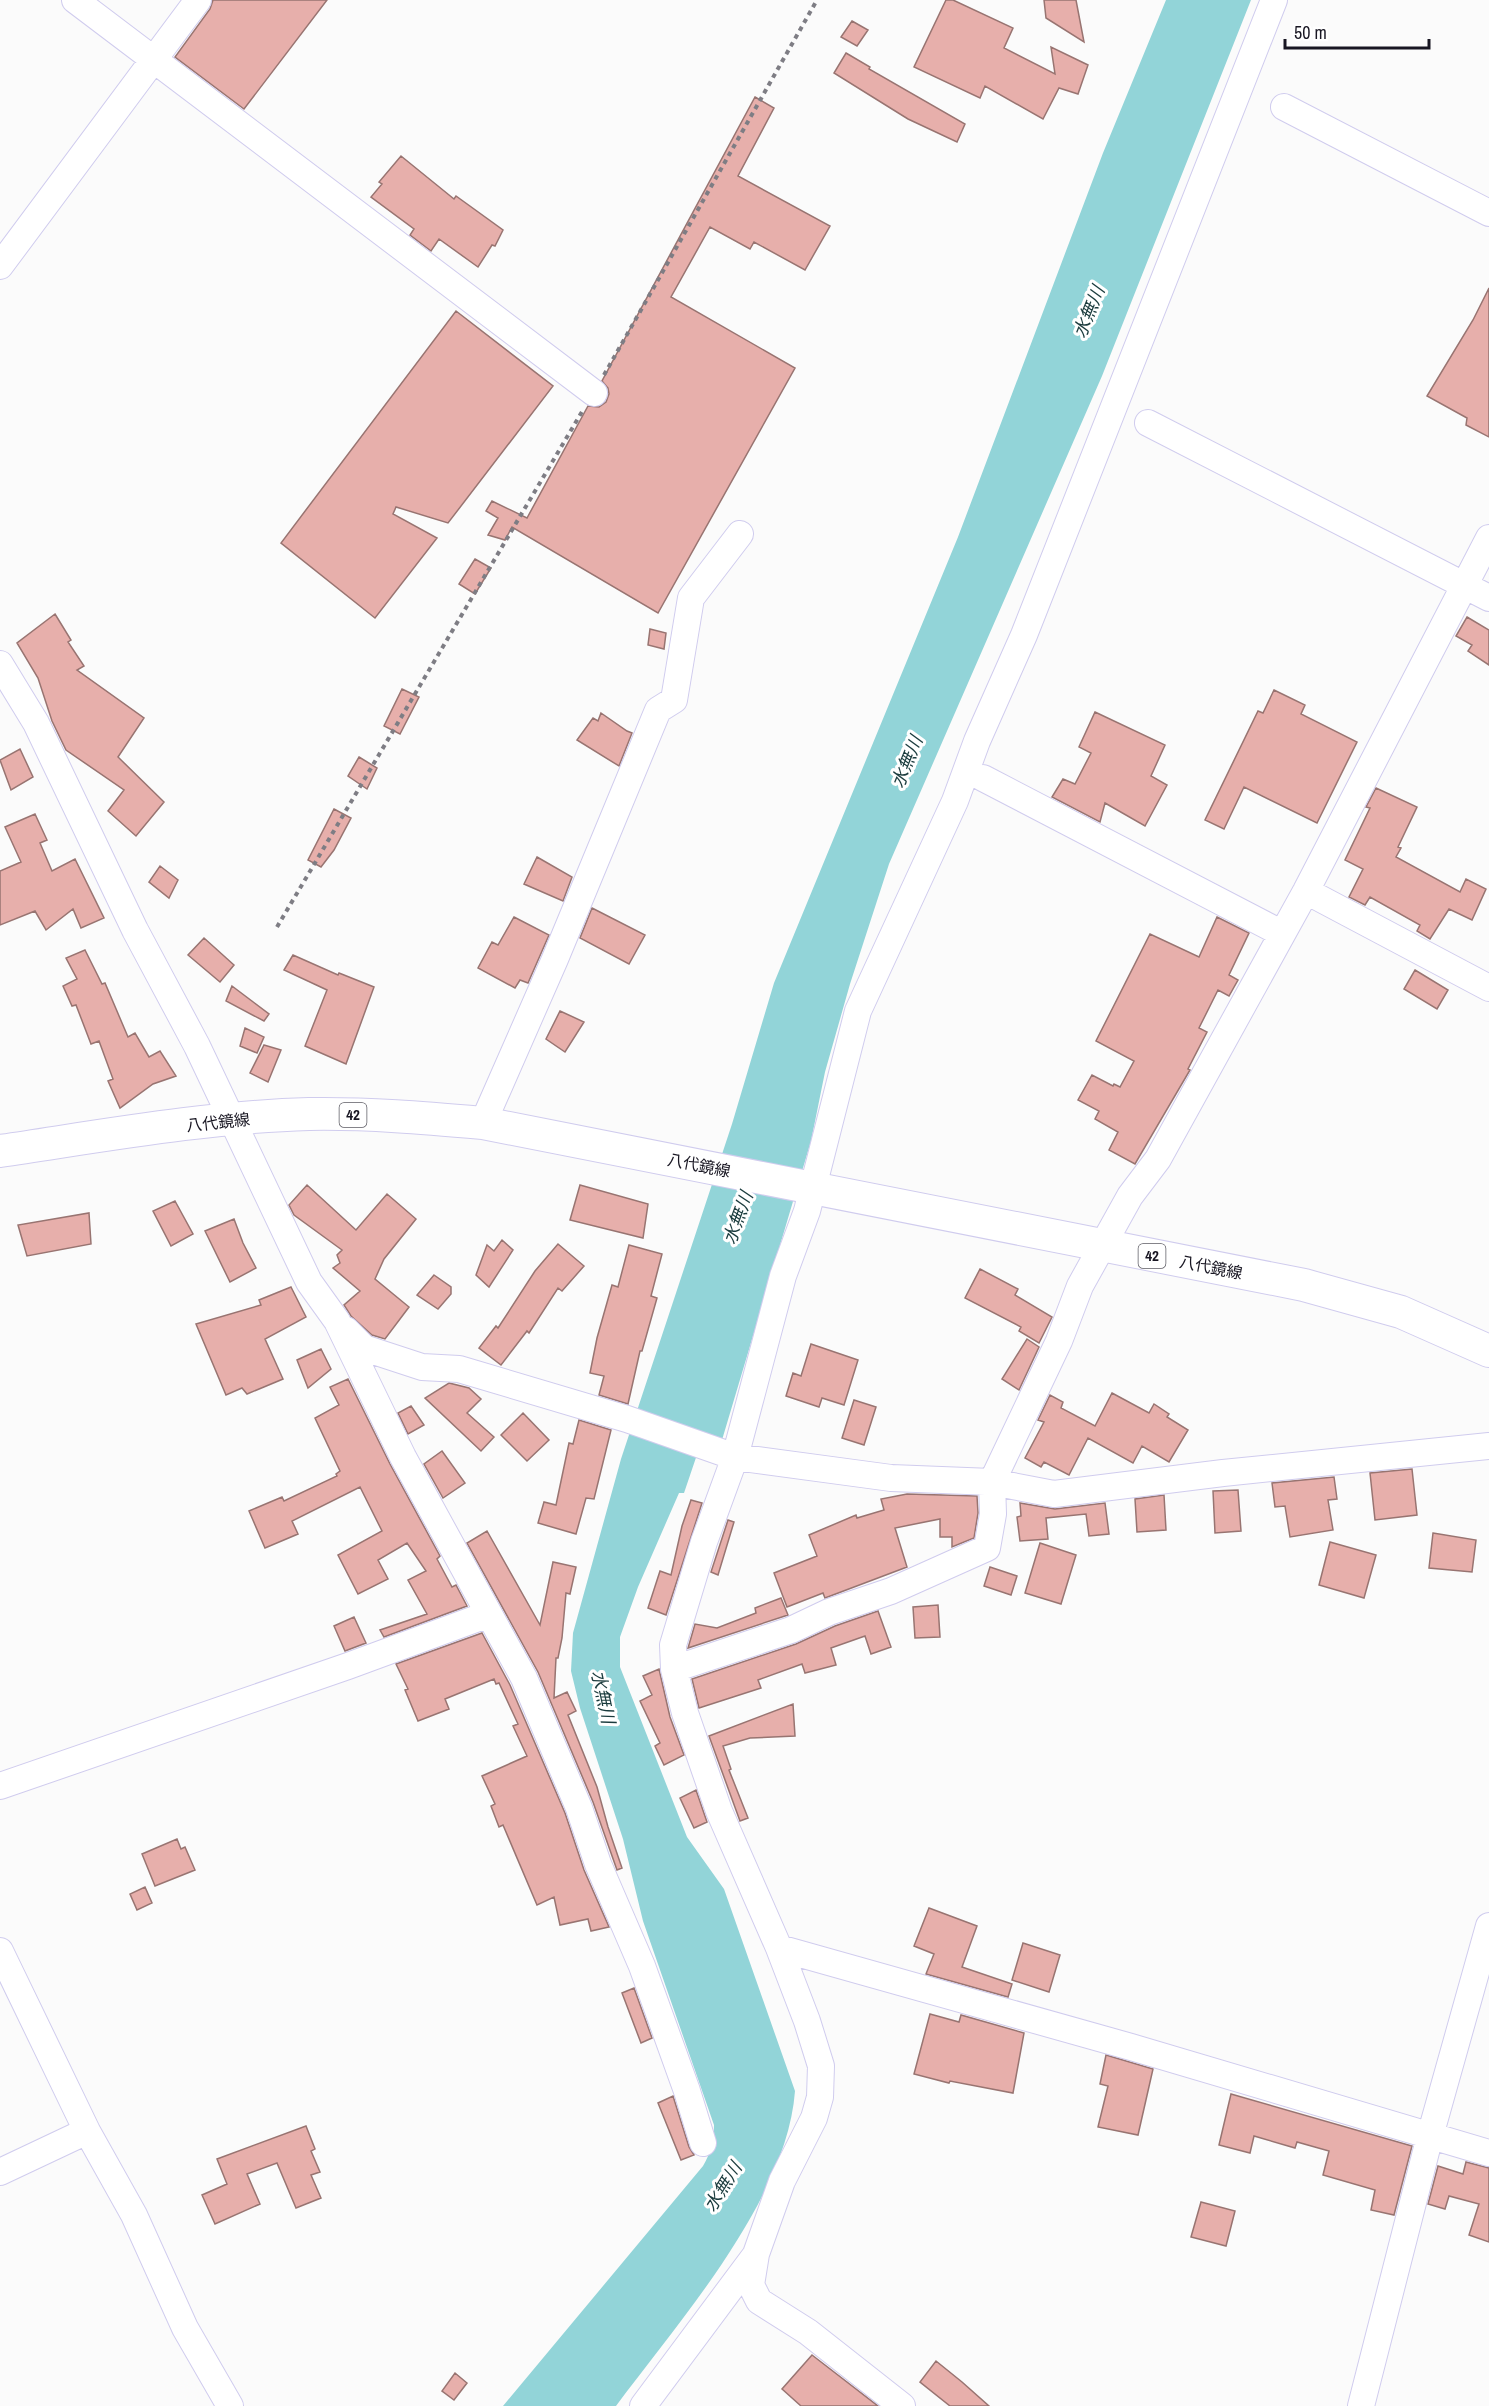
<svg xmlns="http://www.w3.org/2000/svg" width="1489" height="2406" font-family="'Archivo Narrow','Noto Sans JP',sans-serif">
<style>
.water{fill:#92d4d8}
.building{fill:#e7afab;stroke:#987471;stroke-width:1.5}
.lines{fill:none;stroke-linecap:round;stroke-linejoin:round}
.minor-casing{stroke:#d0ccee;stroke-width:28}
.major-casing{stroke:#d0ccee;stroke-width:34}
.path{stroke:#7e7d84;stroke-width:4;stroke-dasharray:4.5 4.5;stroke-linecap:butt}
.minor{stroke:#fff;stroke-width:26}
.major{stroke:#fff;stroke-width:32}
.labels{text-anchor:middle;stroke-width:6;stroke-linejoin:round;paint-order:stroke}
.shield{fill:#fff;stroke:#5d5c64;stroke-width:1.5}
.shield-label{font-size:15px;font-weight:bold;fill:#181622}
.street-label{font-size:16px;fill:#181622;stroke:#fff}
.water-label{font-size:18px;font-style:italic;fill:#1a3b3d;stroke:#fff}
</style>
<rect width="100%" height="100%" fill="#fbfbfb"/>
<!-- water -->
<path class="water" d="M1166 0H1251L1102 376 889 864 850 984 825 1072 811 1141 722 1440 704 1434 684 1493H679L638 1587 620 1637V1667L687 1837 724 1889 795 2091C787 2200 679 2321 616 2406H503L703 2166C711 2152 714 2141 714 2125L643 1921 623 1839 580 1708 571 1671 573 1633 621 1459 732 1124 774 983 958 537 1103 153Z"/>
<!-- building -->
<path class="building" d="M213 0H327L244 109 175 57 210 9Z
M946 0H953L1013 28 1004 48 1055 74 1051 47 1088 65 1078 94 1059 88 1043 119 985 86 980 98 914 67Z
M1044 0H1076L1084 42 1046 18Z
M852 21 868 30 857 46 841 37Z
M846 53 870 67 869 69 965 124 957 142 908 119 834 73Z
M755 97 774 108 738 176 830 226 805 270 754 242 750 249 710 227 671 297 795 368 658 613 512 527 505 540 488 535 498 518 486 511 492 501 527 518 588 406 599 407 606 402 609 394 608 388 602 381Z
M401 156 454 199 456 196 503 230 495 246 492 245 478 267 439 239 431 251 410 235 414 229 371 197 382 184 379 182Z
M1489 288V437L1466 425 1467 418 1427 396 1473 320Z
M456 311 553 386 448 523 396 507 393 514 437 538 375 618 281 543Z
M475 559 491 568 475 594 459 584Z
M55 614 71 640 68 642 84 666 77 670 144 718 118 757 164 802 136 836 108 811 124 790 66 750 52 721 38 678 17 643Z
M1467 617 1489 630V665L1468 651 1472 645 1456 636Z
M650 629 666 633 664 649 648 645Z
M402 689 419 697 400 734 384 726Z
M1274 690 1305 705 1301 714 1357 742 1317 823 1244 787 1224 829 1205 820 1258 711 1263 713Z
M1095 712 1165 745 1151 776 1167 785 1145 826 1105 803 1100 822 1052 797 1063 779 1075 784 1091 753 1079 747Z
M601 713 627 731 632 733 619 766 577 740 593 718 598 721Z
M20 749 33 777 11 790 0 760Z
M359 757 377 768 367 789 348 776Z
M1376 788 1417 807 1398 847 1401 848 1396 857 1460 892 1466 879 1486 889 1472 920 1449 909 1430 939 1417 931 1420 925 1370 897 1365 905 1349 897 1363 869 1345 860 1370 808 1366 807Z
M334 809 351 818 334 850 321 867 308 860Z
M35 814 47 840 40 843 52 871 75 859 104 918 81 928 73 909 46 930 35 911 0 925V871L21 862 5 827Z
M537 857 572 877 563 901 524 884Z
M160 866 178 880 169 898 149 882Z
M592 908 645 935 629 964 580 938Z
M514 917 549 935 528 983 520 980 515 988 478 968 492 942 498 945Z
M1217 917 1249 933 1229 975 1238 980 1229 996 1218 990 1199 1028 1207 1032 1188 1069 1190 1070 1135 1164 1109 1150 1118 1132 1095 1119 1099 1111 1078 1100 1092 1075 1113 1086 1114 1084 1120 1087 1134 1061 1096 1041 1150 934 1199 957Z
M204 938 234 965 220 982 188 955Z
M85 950 102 984 105 983 128 1037 135 1033 149 1057 160 1051 176 1076 153 1084 120 1108 108 1081 113 1079 99 1041 91 1044 76 1005 72 1006 63 986 77 979 66 958Z
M293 955 338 975 339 973 374 987 346 1064 305 1046 327 990 284 970Z
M1415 970 1448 990 1437 1009 1404 989Z
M232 986 269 1014 264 1021 226 1001Z
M560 1011 584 1022 565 1052 546 1039Z
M245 1028 264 1037 257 1053 240 1046Z
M264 1045 281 1050 268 1082 250 1073Z
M307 1185 356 1230 387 1194 416 1219 384 1259 375 1279 409 1307 385 1339 372 1335 351 1316 344 1305 360 1291 333 1268 340 1263 337 1255 342 1250 294 1215 289 1205Z
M580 1185 648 1204 643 1238 570 1220Z
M175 1201 193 1234 171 1246 153 1211Z
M89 1213 91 1244 27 1256 18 1225Z
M234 1219 243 1243 256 1268 230 1282 205 1231Z
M502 1240 513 1250 489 1287 476 1275 487 1245 494 1251Z
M558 1244 584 1266 562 1291 558 1288 529 1333 527 1331 501 1365 479 1348 496 1326 498 1328 535 1271Z
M629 1245 662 1254 651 1296 657 1298 642 1351H640L628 1404 599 1395 604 1376 590 1373 597 1338 612 1285 618 1287Z
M980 1269 1018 1289 1015 1295 1052 1317 1039 1343 1019 1331 1021 1327 965 1298Z
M434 1275 451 1287V1294L438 1309 417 1295Z
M291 1287 306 1317 265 1339 283 1379 247 1394 242 1388 226 1395 196 1324 261 1305 259 1300Z
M1027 1339 1039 1347 1019 1390 1002 1379Z
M811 1344 858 1360 844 1405 822 1398 819 1407 786 1396 793 1373 801 1376Z
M321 1349 331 1369 308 1388 297 1360Z
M348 1379 390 1464 440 1556 437 1559 452 1587 456 1585 467 1606 384 1637 380 1630 427 1614 408 1580 426 1571 407 1543 378 1560 388 1579 358 1594 338 1555 382 1531 360 1487 292 1521 298 1534 265 1548 249 1511 282 1497 284 1501 337 1476 336 1474 340 1471 315 1418 339 1405 330 1387Z
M449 1383 469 1388 481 1399 467 1413 494 1437 481 1451 425 1398Z
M1112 1393 1149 1413 1154 1404 1169 1414 1167 1417 1188 1430 1169 1462 1142 1446 1133 1463 1088 1438 1069 1475 1044 1462 1041 1467 1025 1458 1044 1422 1038 1420 1050 1395 1063 1402 1061 1408 1095 1426Z
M854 1400 876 1407 864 1445 842 1438Z
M411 1406 424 1425 408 1434 398 1413Z
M523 1413 549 1440 527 1461 501 1435Z
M579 1420 611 1430 594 1499 586 1498 576 1534 538 1523 544 1502 556 1505 569 1443 573 1444Z
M442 1451 465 1483 443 1498 424 1464Z
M1412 1469 1417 1515 1375 1520 1370 1473Z
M1334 1477 1337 1499 1328 1500 1333 1530 1290 1537 1285 1506 1275 1507 1272 1483Z
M1238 1490 1241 1531 1215 1533 1213 1491Z
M907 1494 977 1496 978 1513 974 1538 952 1547V1537H940V1519L895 1528 907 1567 825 1598 823 1593 787 1607 774 1573 817 1556 809 1535 856 1515 857 1518 884 1510 881 1499Z
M1164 1495 1166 1530 1137 1532 1135 1499Z
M691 1500 702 1503 666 1615 648 1608 660 1571 671 1575 682 1526Z
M1020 1503 1055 1509 1105 1503 1109 1534 1089 1536 1086 1514 1046 1518 1048 1539 1020 1541 1017 1517 1021 1516Z
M728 1520 734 1522 718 1575 711 1572Z
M487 1531 540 1625 553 1562 576 1567 570 1594 566 1593 562 1638 558 1658H556L554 1698 567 1692 576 1711 568 1715 597 1787 608 1827 622 1868 617 1870 593 1802 538 1672 467 1543Z
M1433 1533 1476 1540 1472 1572 1429 1568Z
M1330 1542 1376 1555 1364 1598 1319 1585Z
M1040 1543 1076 1555 1061 1604 1025 1593Z
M990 1567 1017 1576 1011 1595 984 1586Z
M781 1598 788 1615 688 1648 695 1624 717 1628 756 1613 755 1608Z
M938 1605 940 1637 915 1638 913 1607Z
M878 1611 891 1647 871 1654 865 1636 831 1648 836 1665 805 1673 802 1664 758 1680 761 1688 699 1708 692 1679 796 1644 835 1626Z
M354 1617 366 1643 345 1651 334 1626Z
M482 1633 510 1685 565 1813 584 1870 609 1927 591 1931 588 1919 560 1925 554 1897 537 1905 503 1825 499 1827 491 1806 495 1804 482 1776 527 1756 513 1726 518 1724 499 1683 496 1684 494 1679 445 1699 449 1709 418 1721 405 1690 408 1689 396 1664Z
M659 1669 670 1717 684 1755 664 1765 655 1746 660 1743 640 1701 652 1695 643 1676Z
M793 1704 795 1736 750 1738 723 1746 731 1769 729 1770 748 1818 740 1821 709 1736Z
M696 1790 707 1822 694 1828 680 1798Z
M177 1839 181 1849 185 1847 195 1870 155 1886 142 1854Z
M145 1887 152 1903 137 1910 130 1894Z
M929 1908 977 1926 962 1967 1012 1984 1008 1997 926 1974 934 1954 914 1946Z
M1023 1943 1060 1955 1049 1992 1012 1980Z
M634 1988 652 2038 641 2043 622 1993Z
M930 2014 959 2022 961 2015 1024 2033 1013 2093 950 2081 949 2083 914 2074Z
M1106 2055 1153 2069 1138 2135 1098 2127 1108 2086 1100 2084Z
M1231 2094 1412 2146 1394 2215 1371 2210 1375 2190 1323 2175 1329 2151 1297 2142 1295 2148 1254 2136 1250 2153 1219 2145Z
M673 2096 689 2147 694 2155 681 2160 658 2103Z
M306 2126 315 2149 311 2151 320 2172 311 2175 321 2198 296 2208 277 2163 247 2174 260 2204 215 2224 202 2195 227 2184 217 2159Z
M1466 2162 1489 2168V2242L1469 2235 1479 2204 1449 2196 1445 2209 1428 2204 1438 2166 1463 2174Z
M1201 2202 1235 2211 1226 2246 1191 2237Z
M812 2355 878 2406H801L782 2389Z
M936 2361 962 2382 989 2406H950L920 2382Z
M455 2373 467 2383 454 2400 442 2391Z"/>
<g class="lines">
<defs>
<path id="minor" d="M75 0 594 393
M1284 107 1489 213
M0 266 198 0
M1148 423 1489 598
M0 664 36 723 135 930 197 1046 309 1282 337 1321 403 1457 524 1678 579 1808 598 1864 642 1966 687 2091 703 2143
M983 778 1281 933
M1306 891 1489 988
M483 1123 555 959 658 710 674 700 691 598 740 534
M346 1330 364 1348 422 1367 459 1369 627 1419 735 1457 891 1478 992 1482 1054 1494 1223 1473 1489 1446
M674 1669 791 1630 829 1612 891 1591 987 1548 993 1514 992 1482 1059 1341 1080 1286 1130 1196 1158 1159 1306 891 1489 538
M0 1786 348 1666 489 1614
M779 1948 1131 2047 1489 2153
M0 1951 87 2131 0 2172
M87 2131 134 2215 185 2328 230 2406
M643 2406 754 2257
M902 2406 808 2332 759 2301 751 2285 756 2254 782 2181 814 2118 820 2097 821 2066 807 2021 779 1948 719 1811 685 1713 674 1669 673 1645 704 1542 735 1457 783 1276 807 1211 858 1011 955 801 977 741 1024 635 1274 0
M1361 2406 1430 2136 1489 1926"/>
<path id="major" d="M0 1151C102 1136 206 1117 309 1114 367 1113 425 1118 483 1123L1304 1285 1401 1312 1489 1351"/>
</defs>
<!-- minor casing -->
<use href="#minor" class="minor-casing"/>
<!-- major casing -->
<use href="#major" class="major-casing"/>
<!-- path -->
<path class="path" d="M604 375 817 0
M277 927 583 410"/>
<!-- minor -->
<use href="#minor" class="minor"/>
<!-- major -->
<use href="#major" class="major"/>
</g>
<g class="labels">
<!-- shield labels -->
<g class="shield">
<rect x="339.5" y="1103" width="27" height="24" rx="4.5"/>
<rect x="1138.5" y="1244" width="27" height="24" rx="4.5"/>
</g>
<g class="shield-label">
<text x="353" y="1120">42</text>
<text x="1152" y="1261">42</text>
</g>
<!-- street labels -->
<g class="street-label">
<text transform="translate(218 1122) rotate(-6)" y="6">八代鏡線</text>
<text transform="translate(699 1165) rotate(11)" y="6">八代鏡線</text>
<text transform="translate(1211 1267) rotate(11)" y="6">八代鏡線</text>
</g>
<!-- water labels -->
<g class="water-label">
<text transform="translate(1089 312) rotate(-68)" y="6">水無川</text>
<text transform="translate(907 762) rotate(-68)" y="6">水無川</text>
<text transform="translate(738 1218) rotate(-70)" y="6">水無川</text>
<text transform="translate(603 1697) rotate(78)" y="6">水無川</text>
<text transform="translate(723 2187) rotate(-58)" y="6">水無川</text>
</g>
</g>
<!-- scale -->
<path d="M1285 39v9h144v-9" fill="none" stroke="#181622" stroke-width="3"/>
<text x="1294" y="39" font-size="18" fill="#181622" stroke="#ffffff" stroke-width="4.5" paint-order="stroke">50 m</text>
</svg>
